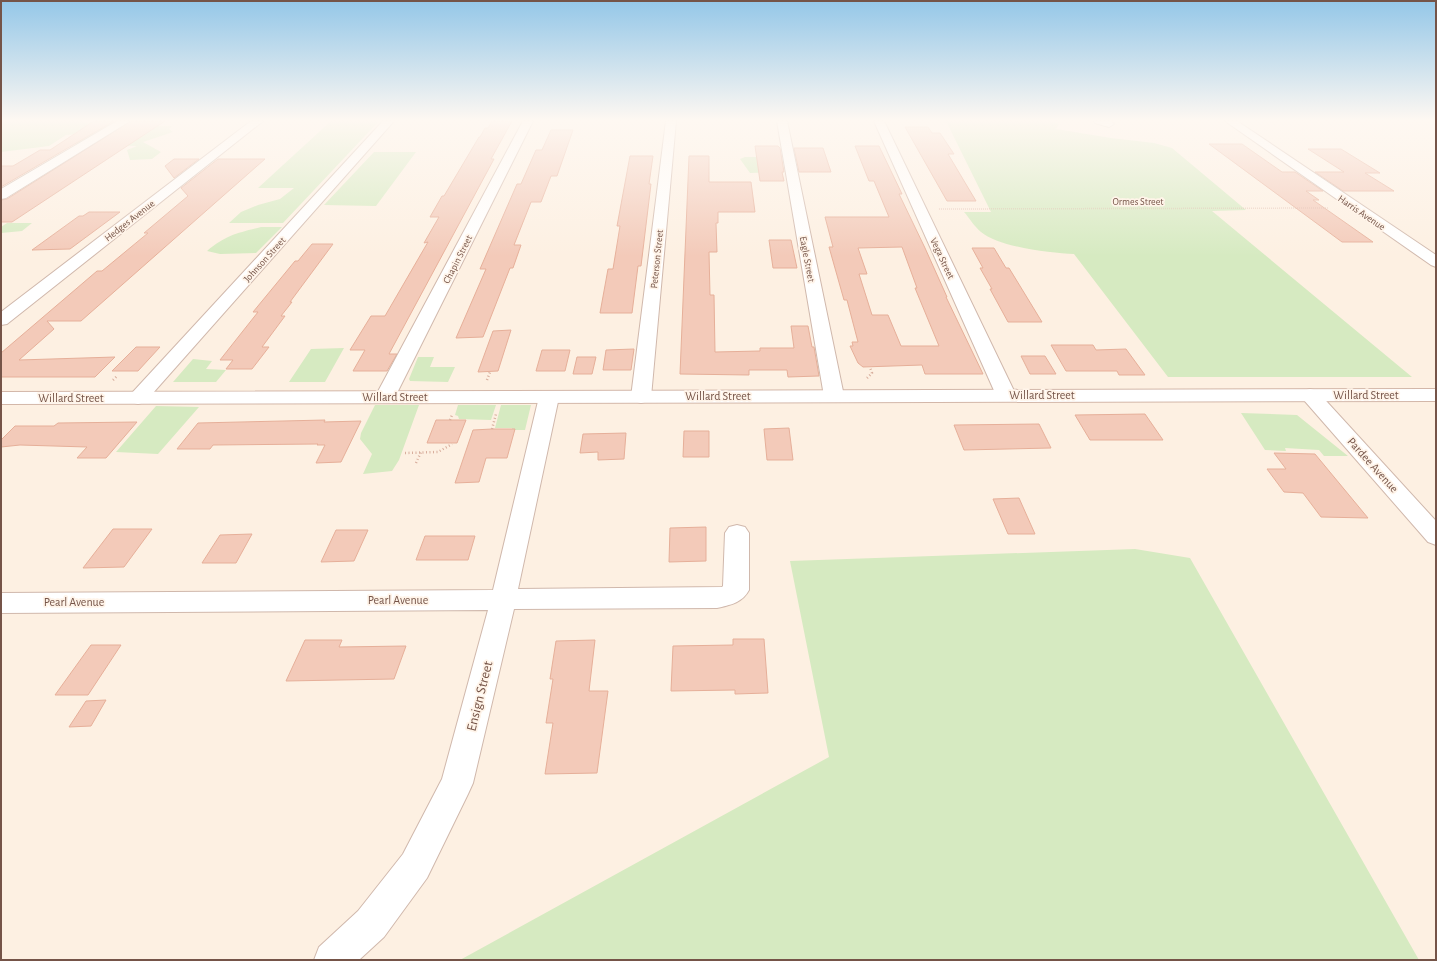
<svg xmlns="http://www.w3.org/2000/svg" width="1437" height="961" font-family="'Alegreya Sans',sans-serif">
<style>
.green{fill:#d6eac1}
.building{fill:#f3cab9;stroke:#e6af99;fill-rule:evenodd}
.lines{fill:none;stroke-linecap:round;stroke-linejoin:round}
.street-casing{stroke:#d0b8ac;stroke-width:2}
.secondary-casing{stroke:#d3b7a9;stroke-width:2}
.path-far1{stroke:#d8ae9d;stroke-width:1.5;stroke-dasharray:0.5 1.5;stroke-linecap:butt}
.path{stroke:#d8ae9d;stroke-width:2.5;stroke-dasharray:1 2.5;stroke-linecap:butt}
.street{fill:#fff;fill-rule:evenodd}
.secondary{fill:#fff;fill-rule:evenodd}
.labels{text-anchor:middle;stroke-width:3.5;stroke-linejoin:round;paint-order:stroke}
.far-street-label{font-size:10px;fill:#755448;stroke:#fff4e9}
.street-label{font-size:12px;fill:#755448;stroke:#fff4e9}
.near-street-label{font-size:14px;fill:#755448;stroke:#fff4e9}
</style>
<rect width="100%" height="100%" fill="#fdf0e2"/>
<!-- green -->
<path class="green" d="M1 121H86L84 123 109 125 78 144H60L77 134 66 135 49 146 1 152Z
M331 121H379L283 223H229L241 212 258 205 280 199 294 188H258Z
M946 121H1051L1059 124 1056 129 1111 138 1154 143 1172 148 1246 210 1212 211 1412 377H1168L1074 254C1051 253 998 247 981 232 974 226 970 219 964 212H991Z
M144 126H172L169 129 173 132 143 142 161 152 152 159 130 160 127 150 137 146 97 145Z
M374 152H416L376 206 324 205Z
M745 157H780L783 172 750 173 740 159Z
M7 223H32L22 231 1 233V227Z
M261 227H282L256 253 220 254 207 251C226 235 237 233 261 227Z
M344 348 325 382H289L311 349Z
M418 357H434L430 367H455L448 382 410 381 409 379Z
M193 359 212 361 206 369 226 370 216 382H173Z
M375 405H419L399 460 392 471 363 474 372 454 360 439 361 433Z
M458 405H496L491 420 459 419 458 416 455 415Z
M501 405H531L525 430H512V428H495Z
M156 406 199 407 158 454 116 452Z
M1241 413 1297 415 1348 456H1324L1319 450 1285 448 1286 451 1265 450Z
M1135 549 1190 558 1419 960H460L829 757 790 561Z"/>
<!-- building -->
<path class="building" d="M94 121H114L1 187V166H13L40 150H50Z
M131 121H165L12 222H1V200L7 199Z
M492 121H512L491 159H494L389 354H397L387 371H353L365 350H350L371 316H385L428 242 424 243 439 217H430L442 196H444L479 137H480L485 128H488Z
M905 127H928L932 133H940L954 154H948L976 201H947Z
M551 130H573L557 176H551L541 202H531L514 245H521L513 268H510L483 337 456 338 486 269H480L517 184H521L536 150H542Z
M1209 144H1242L1282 172H1295L1323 191H1306L1319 200H1313L1373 242H1342Z
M755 146H778L780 148 784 172H782L784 181H760Z
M855 146H879L902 194H899L925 248 947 297H946L983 374H925L922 365 863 367 858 363 850 346H853L852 342H858L847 300H844L829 247H833L825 217H889L874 181H869ZM902 247 917 288H915L939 346H901L888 315H872L859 274H867L858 248Z
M794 148H823L831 172H799Z
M1308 149H1341L1380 173H1365L1394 191H1343L1315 172H1344Z
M630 156H653L649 184H651L641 266H638L632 313H600L608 269H613L620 226H617Z
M689 156H709V182H751L755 212H718V223H716L717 252H709L710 295H714L715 352 760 351V348H794L791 326H808L812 347H814L819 376 788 377 787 370H749V375L680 374Z
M174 159H199L174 178 165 166Z
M218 159H265L81 321H47L54 329 19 360 115 357 95 377H1V353L97 271H102L148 233H144L188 196 181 188Z
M89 212H120L70 249 32 250 79 216H83Z
M769 240H791L797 268H773Z
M312 244H333L290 302H292L281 316H285L262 347H269L252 369H226L233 360H220L258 312H253L295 261H298Z
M972 248H994L1006 268H1009L1042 322H1008L990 289H992L980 268H983Z
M511 330 498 371 478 372 493 331Z
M1051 345H1093L1096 350 1126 349 1145 375H1119L1117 371H1066Z
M136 347H160L138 371H112Z
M634 349 631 370H603L606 350Z
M542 350H570L565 371H536Z
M1021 356H1045L1056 374H1030Z
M577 357H596L592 374H573Z
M1145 414 1163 440H1090L1075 415Z
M325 420 324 422 361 421 341 462 316 463 325 445H317L318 444 213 445 210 449H177L198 423Z
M436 420H466L457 443H427Z
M137 422 106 458H77L87 447 20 445 1 447V440L15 426H54L58 423Z
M1039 424 1051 448 964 450 954 425Z
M789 428 793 460H767L764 429Z
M492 429H515L507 458H486L479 482 455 483 473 430Z
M684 431H709V457H683Z
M626 433 624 459 598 460V452L580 453 583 434Z
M1274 453 1315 454 1368 518 1321 517 1303 493 1284 492 1267 469H1286Z
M1019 498 1035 534H1008L993 499Z
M706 527V561L669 562 670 528Z
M113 529H152L124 567 83 568Z
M336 530H368L354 561 321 562Z
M252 534 236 563H202L220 535Z
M425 536H475L468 560H416Z
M733 639H764L768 693 735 694V690L671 691 673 646 733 645Z
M305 640H342L339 647 406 646 394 679 286 681Z
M595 640 589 691H608L597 773 545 774 553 723H546L553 679H550L556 641Z
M91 645H121L88 695H55Z
M106 700 91 726 69 727 86 701Z"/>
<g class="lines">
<defs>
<path id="street" d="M117 121H130L6 198 1 199V189Z
M251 121H263L7 324 1 325V312Z
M383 121H394L145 402 138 404 131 402 128 398 131 394Z
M523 121H533L395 397 392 401 385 403 378 401 375 397Z
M666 121H676L651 397 648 401 641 403 634 401 631 397Z
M777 121H787L844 396 841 400 834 402 827 400 824 396Z
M874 121H884L1016 395 1013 399 1006 401 999 399 996 395Z
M1094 121H1111L1114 124 1109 127 1095 123Z
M1225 121H1237L1436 255V267L1431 265Z
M1310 389 1317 391 1436 521V545L1428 542 1303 399 1300 395 1303 391Z
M549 391 556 393 559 397 518 589 722 587 723 586 725 533 729 527 737 525 745 527 749 533V590C742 603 730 605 717 608L514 609 473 783 468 794 427 878 384 937 359 960H314L319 947 358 911 403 854 442 779 488 610 1 613V593L493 590 539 397 542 393Z"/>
<path id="secondary" d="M1436 389V401L1 404V392Z"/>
</defs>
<!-- street casing -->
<use href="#street" class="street-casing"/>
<!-- secondary casing -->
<use href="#secondary" class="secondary-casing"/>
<!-- path-far1 -->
<path class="path-far1" d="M939 209 1328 208"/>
<!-- path -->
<path class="path" d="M867 378 872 373 870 367
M113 380 117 376
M487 380 490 372
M450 420 452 415
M492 429 496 414
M405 453 438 452 452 444
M416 463 421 452"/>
<!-- street -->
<use href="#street" class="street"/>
<!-- secondary -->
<use href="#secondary" class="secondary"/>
</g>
<!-- sky -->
<linearGradient id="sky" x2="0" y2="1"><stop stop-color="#94c7e8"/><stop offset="0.47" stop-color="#fef8f2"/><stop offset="1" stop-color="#fef8f2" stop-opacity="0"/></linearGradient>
<rect width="1437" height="256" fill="url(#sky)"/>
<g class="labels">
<!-- far-street labels -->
<g class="far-street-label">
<text x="1138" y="205">Ormes Street</text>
<text transform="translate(1362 212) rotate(34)" y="4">Harris Avenue</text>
<text transform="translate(129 220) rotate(-38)" y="4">Hedges Avenue</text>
<text transform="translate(943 258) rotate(65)" y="4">Vega Street</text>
<text transform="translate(264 259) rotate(-48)" y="4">Johnson Street</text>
<text transform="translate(457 259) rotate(-63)" y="4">Chapin Street</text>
<text transform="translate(656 259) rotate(-84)" y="4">Peterson Street</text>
<text transform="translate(808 259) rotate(79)" y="4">Eagle Street</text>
</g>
<!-- street labels -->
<g class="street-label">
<text x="1042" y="399">Willard Street</text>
<text x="1366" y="399">Willard Street</text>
<text x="718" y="400">Willard Street</text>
<text x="395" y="401">Willard Street</text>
<text x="71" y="402">Willard Street</text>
<text transform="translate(1373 465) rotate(48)" y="4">Pardee Avenue</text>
<text x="398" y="604">Pearl Avenue</text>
<text x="74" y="606">Pearl Avenue</text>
</g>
<!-- near-street labels -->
<g class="near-street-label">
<text transform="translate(479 696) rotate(-76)" y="5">Ensign Street</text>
</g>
</g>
<!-- border -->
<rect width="1437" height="961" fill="none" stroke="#755448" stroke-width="4"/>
</svg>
